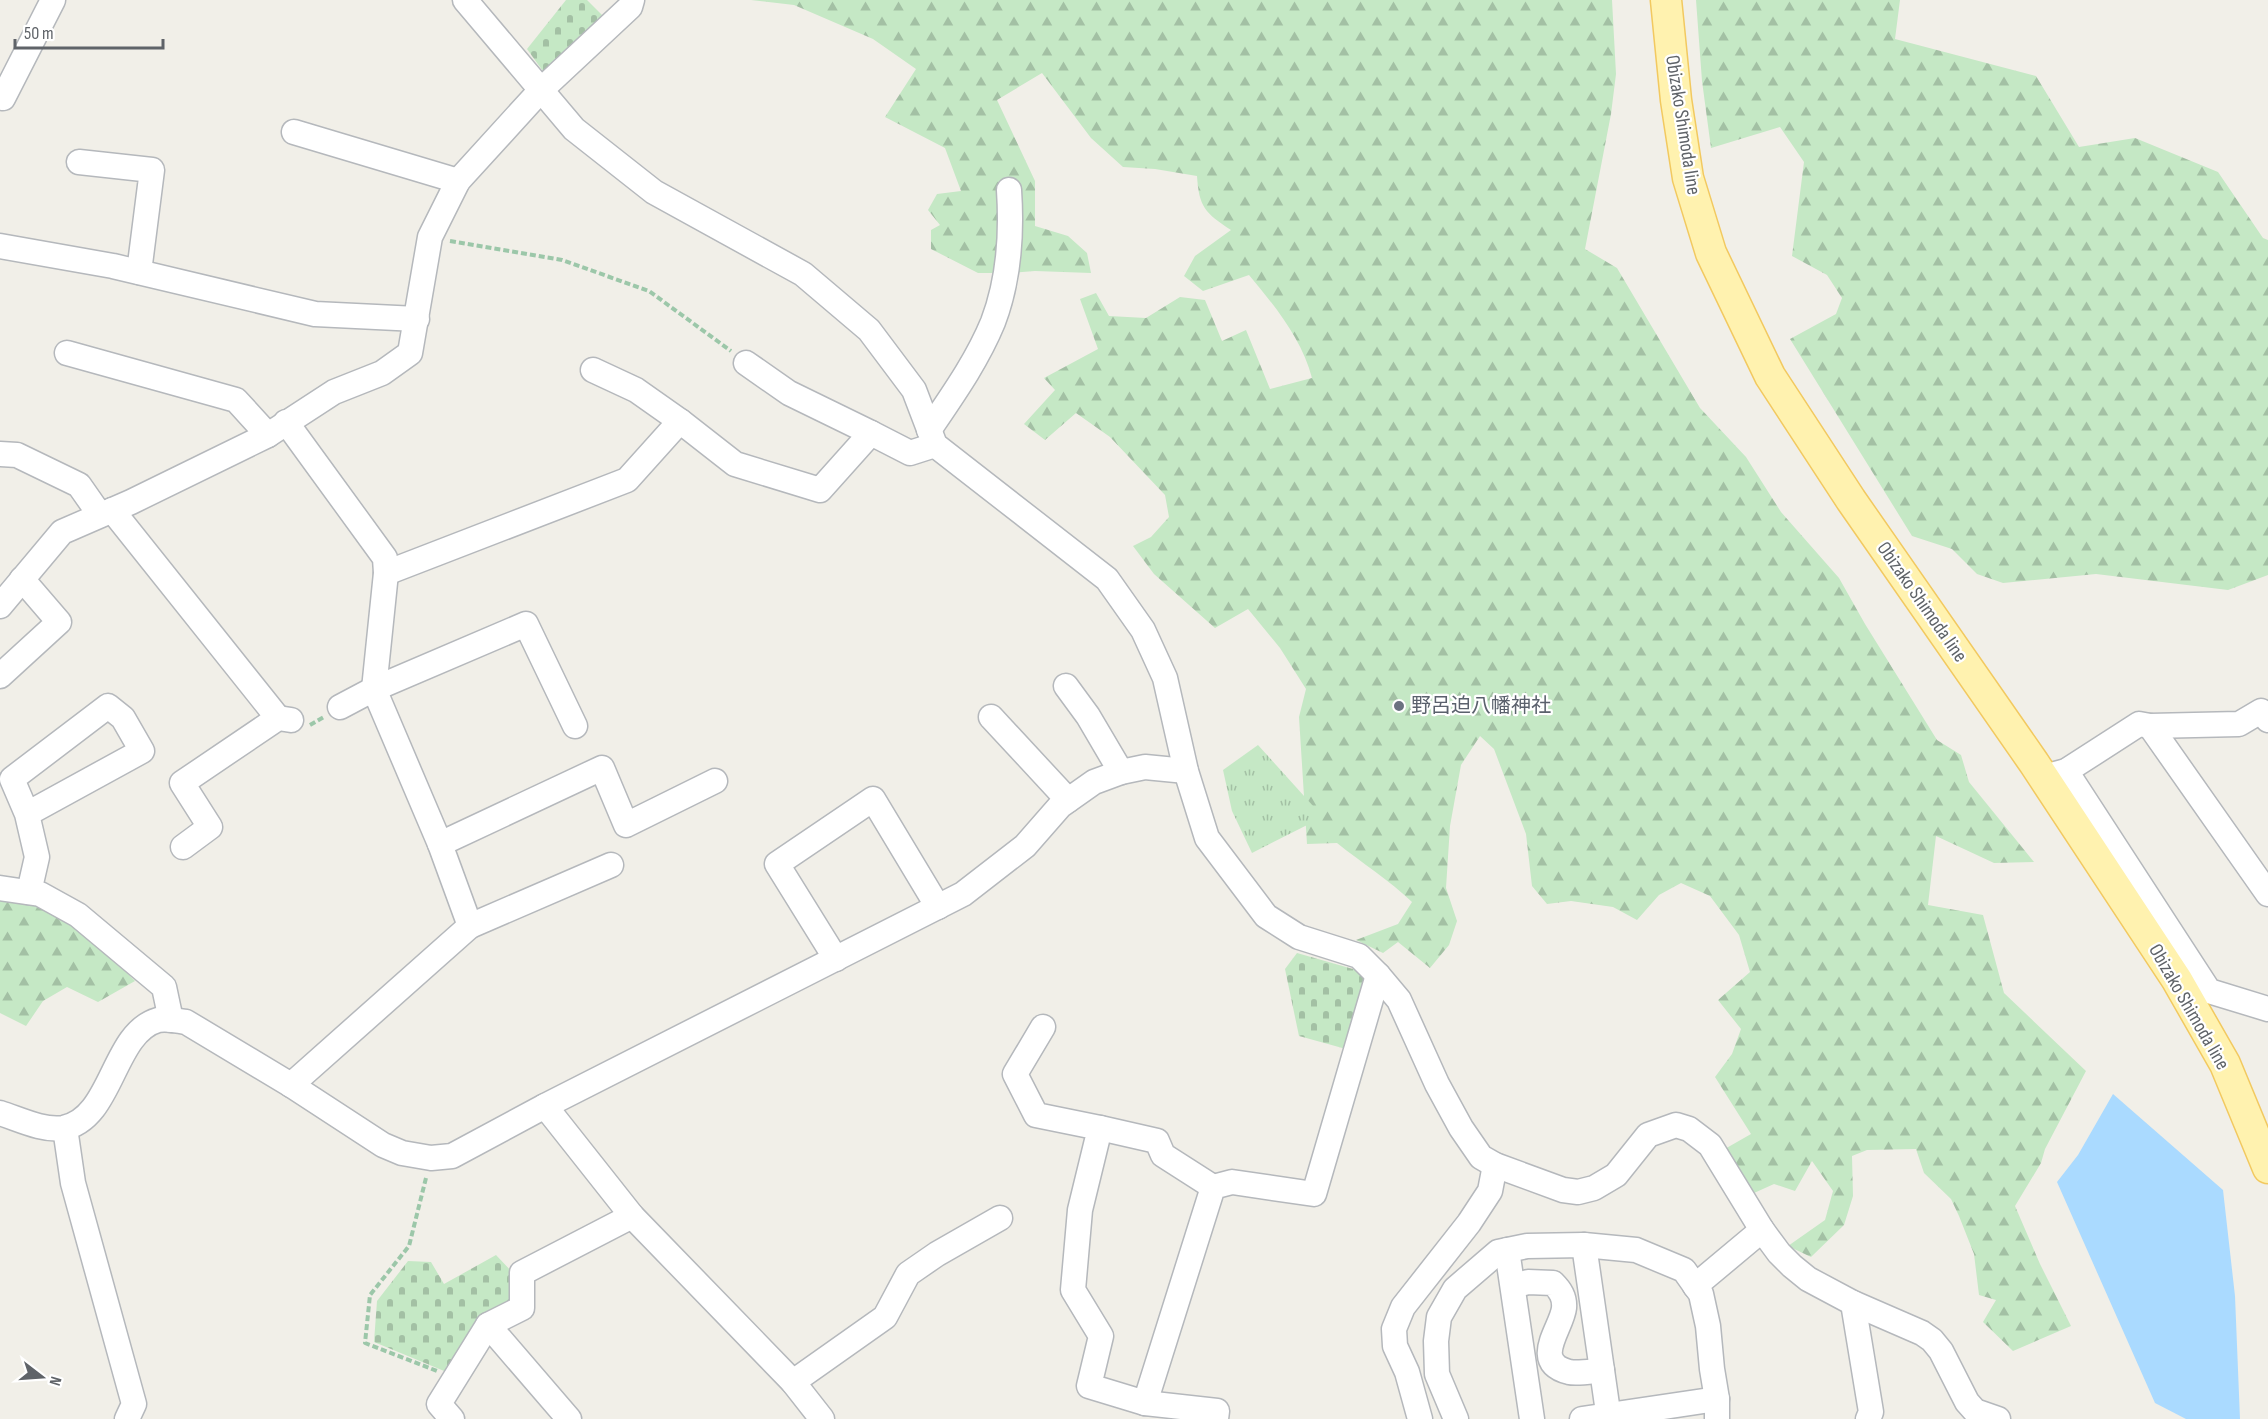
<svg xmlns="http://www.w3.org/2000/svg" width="2268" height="1419" font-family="'Sofia Sans Condensed','Noto Sans JP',sans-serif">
  <defs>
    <pattern id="forest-firs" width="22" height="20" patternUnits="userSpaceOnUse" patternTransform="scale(1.5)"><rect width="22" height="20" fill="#c5e8c5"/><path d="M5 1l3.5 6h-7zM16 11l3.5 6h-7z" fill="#a3c0a4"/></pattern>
    <pattern id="cemetery-stones" width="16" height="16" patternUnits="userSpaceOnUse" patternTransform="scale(1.5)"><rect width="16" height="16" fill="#c5e8c5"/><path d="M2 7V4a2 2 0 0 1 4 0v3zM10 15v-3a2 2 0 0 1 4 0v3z" fill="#a3c0a4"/></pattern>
    <pattern id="park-tufts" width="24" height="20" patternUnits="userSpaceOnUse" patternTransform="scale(1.5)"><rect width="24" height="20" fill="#c5e8c5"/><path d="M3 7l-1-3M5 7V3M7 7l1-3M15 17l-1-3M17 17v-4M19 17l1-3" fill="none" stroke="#a3c0a4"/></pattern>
  </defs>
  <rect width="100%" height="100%" fill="#f1efe8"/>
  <g fill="url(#forest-firs)">
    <path d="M751,0H1612L1616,74L1611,114L1585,249L1617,268L1700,408L1746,457L1781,512L1839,578L1865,624L1937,740L1961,755L1969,782L2034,862L1994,863L1936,836L1928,905L1983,915L2004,993L2086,1071L2045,1149L2041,1163L2015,1206L2040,1264L2071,1326L2013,1351L1983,1322L1996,1300L1979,1295L1974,1254L1959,1216L1951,1199L1924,1173L1916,1149L1867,1150L1852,1156L1853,1196L1844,1225L1811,1257L1788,1246L1825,1220L1833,1191L1812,1161L1795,1191L1774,1184L1754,1193L1723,1150L1751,1134L1715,1077L1732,1054L1741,1029L1718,1000L1750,972L1739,935L1710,896L1681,883L1659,895L1637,920L1613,907L1571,901L1547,904L1532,886L1526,834L1494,749L1480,736L1461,765L1450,826L1446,888L1457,921L1449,945L1430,968L1398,942L1383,953L1356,940L1398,924L1412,902C1389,880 1362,863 1337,843L1307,844L1299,717L1306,689L1280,648L1248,609L1215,628L1154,574L1133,546L1151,537L1169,517L1165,495L1110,437L1076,413L1045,440L1024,424L1055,390L1044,378L1098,349L1080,299L1096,293L1109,316L1146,318L1180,297L1205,300L1222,341L1246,330L1270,389L1312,378C1302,339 1274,305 1249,275L1203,291L1184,276L1195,256L1231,230C1205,213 1199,207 1197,176L1155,169L1123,167L1091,138L1042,73L997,100L1035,181V226L1068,236L1087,253L1091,273L1035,271L1010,273H978L931,249V230L940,225L928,210L937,194L961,191L945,148L885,117L916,69L873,39L794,5Z"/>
    <polygon points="1696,0 1900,0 1895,39 2036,76 2079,147 2135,138 2218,172 2263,238 2268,240 2268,575 2228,590 2096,574 2003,583 1977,574 1952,549 1912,536 1790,339 1836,314 1842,298 1827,275 1792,256 1804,162 1780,127 1711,148 1702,81"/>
    <polygon points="0,889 65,911 135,981 98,1002 67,987 43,1001 26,1026 0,1013"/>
  </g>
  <g fill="url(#cemetery-stones)">
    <polygon points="566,0 587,0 603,16 545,74 527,49"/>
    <polygon points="1297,953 1360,971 1366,979 1346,1049 1299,1036 1285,969"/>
    <polygon points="496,1255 513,1273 513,1303 449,1373 374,1342 377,1301 408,1261 431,1262 444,1284"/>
  </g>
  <polygon fill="url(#park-tufts)" points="1258,745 1323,817 1252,853 1232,811 1223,770"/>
  <polygon fill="#aadaff" points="2113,1094 2223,1190 2235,1296 2240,1419 2186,1419 2155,1403 2057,1182 2078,1155"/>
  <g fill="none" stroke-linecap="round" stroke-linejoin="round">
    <defs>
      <g id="minor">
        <polyline points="465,0 574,129 654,192 803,274 869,330 914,390 935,445 1107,579 1143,630 1165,678 1186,771 1207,838 1266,916 1299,937 1359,956 1378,975 1399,1000 1437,1084 1461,1128 1481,1157 1495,1165 1563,1190 1578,1192 1594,1188 1616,1175 1648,1135 1676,1125 1689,1129 1710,1145 1762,1230 1779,1253 1792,1266 1808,1279 1853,1303 1922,1333 1932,1340 1941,1351 1967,1402 1975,1411 1998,1419"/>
        <polyline points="3,98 53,0"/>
        <polyline points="294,132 458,181"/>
        <polyline points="79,162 152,170 139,272"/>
        <polyline points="0,246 113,266 315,314 417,319"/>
        <polyline points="67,353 236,400 268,435"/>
        <polyline points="746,363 789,393 871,433"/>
        <polyline points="593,370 636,390 680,421"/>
        <polyline points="286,422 385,558 386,573 374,689 440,844 470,926 291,1085"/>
        <path d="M929,430C952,396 977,361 993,322C1009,280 1012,234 1009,190"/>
        <polyline points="0,454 17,455 79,485 100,515"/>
        <polyline points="112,510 278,718"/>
        <polyline points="386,573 627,480 680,421 735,464 820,490 871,433 910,453 935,445"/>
        <polyline points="0,606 62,532 131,502 268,435 334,392 382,373 410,353 430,237 458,181 540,91 630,7 632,0"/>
        <polyline points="0,676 59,622 22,579"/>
        <polyline points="1066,686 1088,716 1121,772"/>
        <polyline points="340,707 374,689 526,624 575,726"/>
        <polyline points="991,717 1068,800"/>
        <polyline points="2150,726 2268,894"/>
        <polyline points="2066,771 2209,991 2268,1009"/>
        <polyline points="2051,775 2066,771 2139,724 2150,726 2239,724 2261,711 2268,720"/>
        <polyline points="27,814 142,751 123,718 108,706 12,779 27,814 37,857 29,892"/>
        <polyline points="440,844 602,768 626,825 715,781"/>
        <polyline points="183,847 210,827 182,783 278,718 291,720"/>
        <polyline points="0,888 40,894 78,915 164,987 171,1020"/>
        <polyline points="470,926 611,865"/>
        <polyline points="836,959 777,864 873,799 938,907"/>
        <polyline points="1043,1027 1015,1074 1036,1115 1100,1128 1080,1210 1073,1290 1101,1336 1089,1386 1145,1403 1213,1187 1232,1182 1314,1194 1378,975"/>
        <polyline points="545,1106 632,1216 793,1382 822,1419"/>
        <path d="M0,1113C19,1119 43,1131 63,1128C113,1119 112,1033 158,1020C167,1018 178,1021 186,1022L291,1085L383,1145L402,1153L431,1158L452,1156L545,1106L963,894L1025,846L1060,806L1094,782L1121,772L1145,767L1186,771"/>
        <polyline points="65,1128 73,1183 134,1404 127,1419"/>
        <polyline points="1100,1128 1157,1141 1163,1155 1213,1187"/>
        <polyline points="1584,1245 1609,1419"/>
        <polyline points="1507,1250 1532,1419"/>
        <path d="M1514,1286L1528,1282L1553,1283C1560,1290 1565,1297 1564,1308C1562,1328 1530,1362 1569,1372C1578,1374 1592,1371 1602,1370"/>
        <polyline points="1695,1286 1762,1230"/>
        <polyline points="1853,1303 1871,1412 1868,1419"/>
        <polyline points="488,1325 569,1419"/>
        <polyline points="793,1382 885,1317 908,1274 937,1254 1000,1218"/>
        <polyline points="1145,1403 1217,1411 1216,1419"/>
        <polyline points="452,1419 439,1404 488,1325 522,1308 522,1273 632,1216"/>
        <polyline points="1420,1419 1407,1372 1395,1346 1394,1329 1403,1307 1469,1223 1490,1191 1495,1165"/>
        <polyline points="1456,1419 1437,1374 1436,1341 1439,1317 1455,1289 1498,1252 1527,1246 1584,1245 1636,1250 1684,1270 1701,1294 1708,1326 1712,1369 1717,1399 1717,1419"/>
        <polyline points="1582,1419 1717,1399"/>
      </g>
      <polyline id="major" points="1666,0 1676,100 1688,178 1711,253 1770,376 1851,500 2034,763 2177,980 2225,1064 2268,1168"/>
    </defs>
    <use href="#minor" stroke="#b5b8bc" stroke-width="27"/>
    <use href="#major" stroke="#f2c960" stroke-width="33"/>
    <g stroke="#9cc7a9" stroke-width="4" stroke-dasharray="6 3" stroke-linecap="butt">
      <polyline points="450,241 562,260 649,291 731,351"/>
      <polyline points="310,725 324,717"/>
      <polyline points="426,1178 409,1246 370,1295 365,1343 437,1371"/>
    </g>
    <use href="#minor" stroke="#fff" stroke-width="24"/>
    <use href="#major" stroke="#fff2af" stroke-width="30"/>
  </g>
  <circle fill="#6b7280" stroke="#fff" stroke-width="2" cx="1399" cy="706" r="6"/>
  <g text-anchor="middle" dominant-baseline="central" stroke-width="4.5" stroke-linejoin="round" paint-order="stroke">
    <g font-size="20" fill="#5f6368" stroke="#fff">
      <text transform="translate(1683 125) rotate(81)">Obizako Shimoda line</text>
      <text transform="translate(1922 602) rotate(55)">Obizako Shimoda line</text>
      <text transform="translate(2189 1007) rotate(60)">Obizako Shimoda line</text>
    </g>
    <g font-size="20" fill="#5b616d" stroke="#fff" text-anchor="start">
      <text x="1411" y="706">野呂迫八幡神社</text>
    </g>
  </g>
  <g transform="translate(42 1377) rotate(107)" stroke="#ffffff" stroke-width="4.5" paint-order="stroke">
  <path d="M0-4.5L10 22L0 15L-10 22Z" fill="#5f6368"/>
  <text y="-9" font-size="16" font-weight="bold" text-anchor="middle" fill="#5f6368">N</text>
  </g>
  <path d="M15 39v9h148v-9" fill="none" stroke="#5f6368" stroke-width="3"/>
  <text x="24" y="39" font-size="18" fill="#5f6368" stroke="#ffffff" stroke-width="4.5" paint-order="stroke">50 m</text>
</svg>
